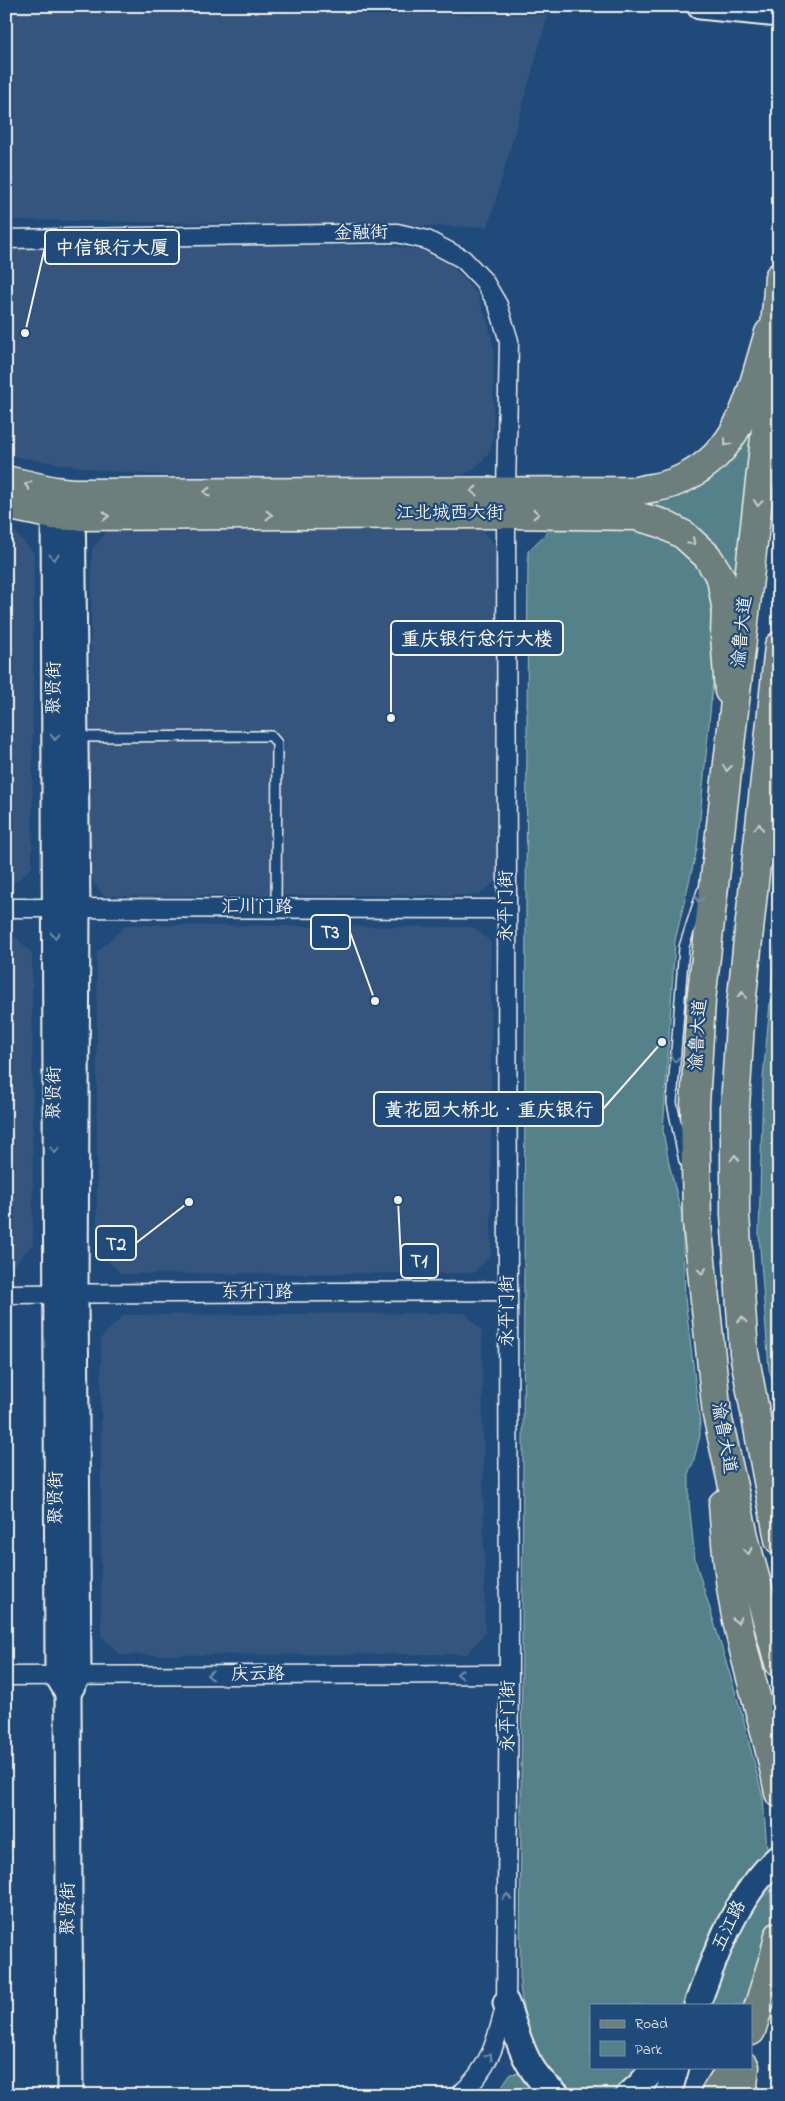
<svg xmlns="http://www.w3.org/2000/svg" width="785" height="2101" font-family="'Indie Flower','LXGW WenKai TC',sans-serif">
  <rect width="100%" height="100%" fill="#1f4a7a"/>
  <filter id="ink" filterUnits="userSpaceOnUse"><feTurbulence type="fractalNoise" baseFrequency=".02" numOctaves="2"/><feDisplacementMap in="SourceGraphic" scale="10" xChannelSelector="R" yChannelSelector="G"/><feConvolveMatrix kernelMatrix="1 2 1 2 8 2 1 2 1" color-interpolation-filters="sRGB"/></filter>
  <g filter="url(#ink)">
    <g fill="#35557f">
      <polygon points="6,10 548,15 488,227 6,220"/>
      <polygon points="6,242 386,245 424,251 446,260 463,278 478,296 489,326 494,349 493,442 487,456 474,469 463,475 450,476 197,478 99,470 6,455"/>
      <polygon points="477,525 498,548 497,880 479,895 104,896 88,876 92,549 109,529"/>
      <polygon points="6,527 10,527 34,553 32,867 7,889"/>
      <polygon points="126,925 473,927 491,942 491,1255 473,1273 121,1274 97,1249 97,952"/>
      <polygon points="6,932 10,932 32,953 33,1244 10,1269 6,1269"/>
      <polygon points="465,1313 482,1331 485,1633 467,1654 121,1655 101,1636 101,1338 124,1315"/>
    </g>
    <g fill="#55828a" stroke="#a4bab9">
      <polygon points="746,435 752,437 736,581 648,507 647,504"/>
      <path d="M555,525L638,529L667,538L705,571L714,599L716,651L697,849L675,941L663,1131L669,1164L682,1215L685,1298L700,1422V1436L693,1463L689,1471V1502L695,1560L742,1714L763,1798L770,1886L772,1922L746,2005H591V2067H643L611,2095C600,2095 586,2097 576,2094C534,2084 525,2022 520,1987L528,551Z"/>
      <polygon points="779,907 779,1394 769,1370 759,1234 763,1078"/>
      <polygon points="521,2073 545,2095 496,2095 510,2074"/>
    </g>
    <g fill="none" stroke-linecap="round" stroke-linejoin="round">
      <defs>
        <g id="lane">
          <polyline points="76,737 271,736 277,743 276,908"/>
          <polyline points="766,866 779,841"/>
          <polyline points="684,1161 672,1103 684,947 702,891"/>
        </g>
        <g id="street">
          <polyline points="6,239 397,233 427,240 463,259 484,281 498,305 509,341 506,491"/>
          <polyline points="6,908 507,909"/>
          <polyline points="6,1294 508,1291"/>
          <polyline points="6,1676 509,1674"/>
          <path d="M460,2095C490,2068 497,2040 506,2003L509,1674L506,514"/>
        </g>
        <g id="secondary">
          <polyline points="700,6 779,14"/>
          <polyline points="54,496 58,1676 68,1693 78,1675 75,1294 77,908 72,496"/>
          <polyline points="68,1693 70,2095"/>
          <path d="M506,2003C519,2039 524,2071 557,2095"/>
          <path d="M697,2005C716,1952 736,1896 779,1857"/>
          <polyline points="629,2095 641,2084 655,2067"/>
          <polyline points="668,2095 676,2067"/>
        </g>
        <g id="primary">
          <path d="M6,480L54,491L72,493L637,491C649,488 663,487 675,482C743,454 749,396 769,333"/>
          <polyline points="6,505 54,515 72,516 506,514 636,516 661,523 684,535 707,556 721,578 726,606 725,636 729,691"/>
        </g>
        <g id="highway">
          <polyline points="779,277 769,402 701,1001 695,1105 697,1222 717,1415 746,1545 779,1663"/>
          <polyline points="779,646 741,1006 735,1107 735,1214 744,1353 779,1540"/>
          <path d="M723,1504C726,1546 729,1588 739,1629C751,1684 769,1738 779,1793"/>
          <polyline points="751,2031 774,1957 779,1936"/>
          <polyline points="714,2095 732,2067"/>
          <polyline points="742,2095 745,2067"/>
        </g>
      </defs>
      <use href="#lane" stroke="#f4f1e8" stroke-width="12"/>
      <use href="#street" stroke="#f4f1e8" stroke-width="21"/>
      <use href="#secondary" stroke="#f4f1e8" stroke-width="29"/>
      <use href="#primary" stroke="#f4f1e8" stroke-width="31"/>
      <use href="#highway" stroke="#f4f1e8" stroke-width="31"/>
      <use href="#lane" stroke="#1f4a7a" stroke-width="9"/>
      <use href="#street" stroke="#1f4a7a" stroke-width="18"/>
      <use href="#secondary" stroke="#1f4a7a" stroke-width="25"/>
      <use href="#primary" stroke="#6c7f7c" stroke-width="28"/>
      <use href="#highway" stroke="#6c7f7c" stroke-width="28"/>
    </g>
    <defs><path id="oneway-chevron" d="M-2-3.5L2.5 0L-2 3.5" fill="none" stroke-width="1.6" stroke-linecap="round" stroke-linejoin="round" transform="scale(1.25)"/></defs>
    <g stroke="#cbcfc8">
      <use href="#oneway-chevron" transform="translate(727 443) rotate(127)"/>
      <use href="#oneway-chevron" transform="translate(28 485) rotate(-167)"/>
      <use href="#oneway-chevron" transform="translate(474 491) rotate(180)"/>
      <use href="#oneway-chevron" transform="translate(207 492) rotate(180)"/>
      <use href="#oneway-chevron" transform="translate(758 503) rotate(96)"/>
      <use href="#oneway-chevron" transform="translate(536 514) rotate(1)"/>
      <use href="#oneway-chevron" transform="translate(269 515)"/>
      <use href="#oneway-chevron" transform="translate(106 516)"/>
      <use href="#oneway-chevron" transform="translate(692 542) rotate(42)"/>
      <use href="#oneway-chevron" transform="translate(727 768) rotate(97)"/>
      <use href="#oneway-chevron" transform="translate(759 827) rotate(-84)"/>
      <use href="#oneway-chevron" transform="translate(742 995) rotate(-84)"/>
      <use href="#oneway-chevron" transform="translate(735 1158) rotate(-90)"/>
      <use href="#oneway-chevron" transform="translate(702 1271) rotate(84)"/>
      <use href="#oneway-chevron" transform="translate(742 1320) rotate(-94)"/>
      <use href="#oneway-chevron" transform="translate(748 1551) rotate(76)"/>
      <use href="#oneway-chevron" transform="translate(737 1620) rotate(79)"/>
    </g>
    <g stroke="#748da6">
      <use href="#oneway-chevron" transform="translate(54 557) rotate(90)"/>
      <use href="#oneway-chevron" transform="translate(55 737) rotate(90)"/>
      <use href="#oneway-chevron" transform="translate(699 899) rotate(108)"/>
      <use href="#oneway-chevron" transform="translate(55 935) rotate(90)"/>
      <use href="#oneway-chevron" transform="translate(675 1059) rotate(94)"/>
      <use href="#oneway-chevron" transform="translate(55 1150) rotate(90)"/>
      <use href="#oneway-chevron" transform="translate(460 1674) rotate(180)"/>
      <use href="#oneway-chevron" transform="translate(210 1675) rotate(180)"/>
      <use href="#oneway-chevron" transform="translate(507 1897) rotate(-90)"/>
      <use href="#oneway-chevron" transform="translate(489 2056) rotate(-59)"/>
    </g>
  </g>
  <g text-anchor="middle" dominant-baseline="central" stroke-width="4.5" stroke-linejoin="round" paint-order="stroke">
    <g font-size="18" fill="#f4f1e8" stroke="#1f4a7a">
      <text transform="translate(361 234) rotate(-1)">金融街</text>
      <text x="450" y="514">江北城西大街</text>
      <text transform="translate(743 632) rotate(-84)">渝鲁大道</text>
      <text transform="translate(55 688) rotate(-90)">聚贤街</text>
      <text transform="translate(507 906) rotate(-90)">永平门街</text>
      <text x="257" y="908">汇川门路</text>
      <text transform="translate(699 1035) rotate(-86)">渝鲁大道</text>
      <text transform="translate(55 1093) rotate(-90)">聚贤街</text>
      <text x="257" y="1293">东升门路</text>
      <text transform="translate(508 1311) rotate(-90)">永平门街</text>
      <text transform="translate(723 1438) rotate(80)">渝鲁大道</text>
      <text transform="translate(57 1498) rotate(-90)">聚贤街</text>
      <text x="258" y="1675">庆云路</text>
      <text transform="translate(509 1716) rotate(-90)">永平门街</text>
      <text transform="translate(69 1909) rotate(-90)">聚贤街</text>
      <text transform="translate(730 1926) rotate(-64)">五江路</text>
    </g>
  </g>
  <path fill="none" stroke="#f4f1e8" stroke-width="2" d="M25 333L45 247M391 718L391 638M375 1001L350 932M662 1042L603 1109M189 1202L136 1243M398 1200L401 1261"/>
  <g fill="#f4f1e8" stroke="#1f4a7a" stroke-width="2">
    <circle cx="25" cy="333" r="5"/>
    <circle cx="391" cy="718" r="5"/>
    <circle cx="375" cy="1001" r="5"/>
    <circle cx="662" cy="1042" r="5"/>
    <circle cx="189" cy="1202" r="5"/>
    <circle cx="398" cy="1200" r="5"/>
  </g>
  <g fill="#1f4a7a" stroke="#f4f1e8" stroke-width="2">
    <rect x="45" y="230" width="134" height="34" rx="5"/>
    <rect x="391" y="621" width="172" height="34" rx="5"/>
    <rect x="311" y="915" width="39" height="34" rx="5"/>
    <rect x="374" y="1092" width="229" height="34" rx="5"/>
    <rect x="96" y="1226" width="40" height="34" rx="5"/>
    <rect x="401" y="1244" width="37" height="34" rx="5"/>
  </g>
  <g font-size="19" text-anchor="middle" font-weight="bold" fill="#f4f1e8">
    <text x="112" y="254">中信银行大厦</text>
    <text x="477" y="645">重庆银行总行大楼</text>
    <text x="330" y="938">T3</text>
    <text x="489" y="1116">黄花园大桥北‧重庆银行</text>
    <text x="116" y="1250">T2</text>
    <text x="419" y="1267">T1</text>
  </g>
  <rect width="785" height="2101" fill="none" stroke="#1f4a7a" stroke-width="25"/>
  <rect x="12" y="12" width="760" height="2076" fill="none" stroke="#f4f1e8" stroke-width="2" filter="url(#ink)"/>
  <rect x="590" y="2004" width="162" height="65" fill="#1f4a7a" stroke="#748da6"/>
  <rect x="600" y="2020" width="25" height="8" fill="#6c7f7c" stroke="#748da6"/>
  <text x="635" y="2028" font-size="15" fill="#f4f1e8">Road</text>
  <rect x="600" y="2041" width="25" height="15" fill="#55828a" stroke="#748da6"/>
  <text x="635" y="2054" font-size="15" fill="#f4f1e8">Park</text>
</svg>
